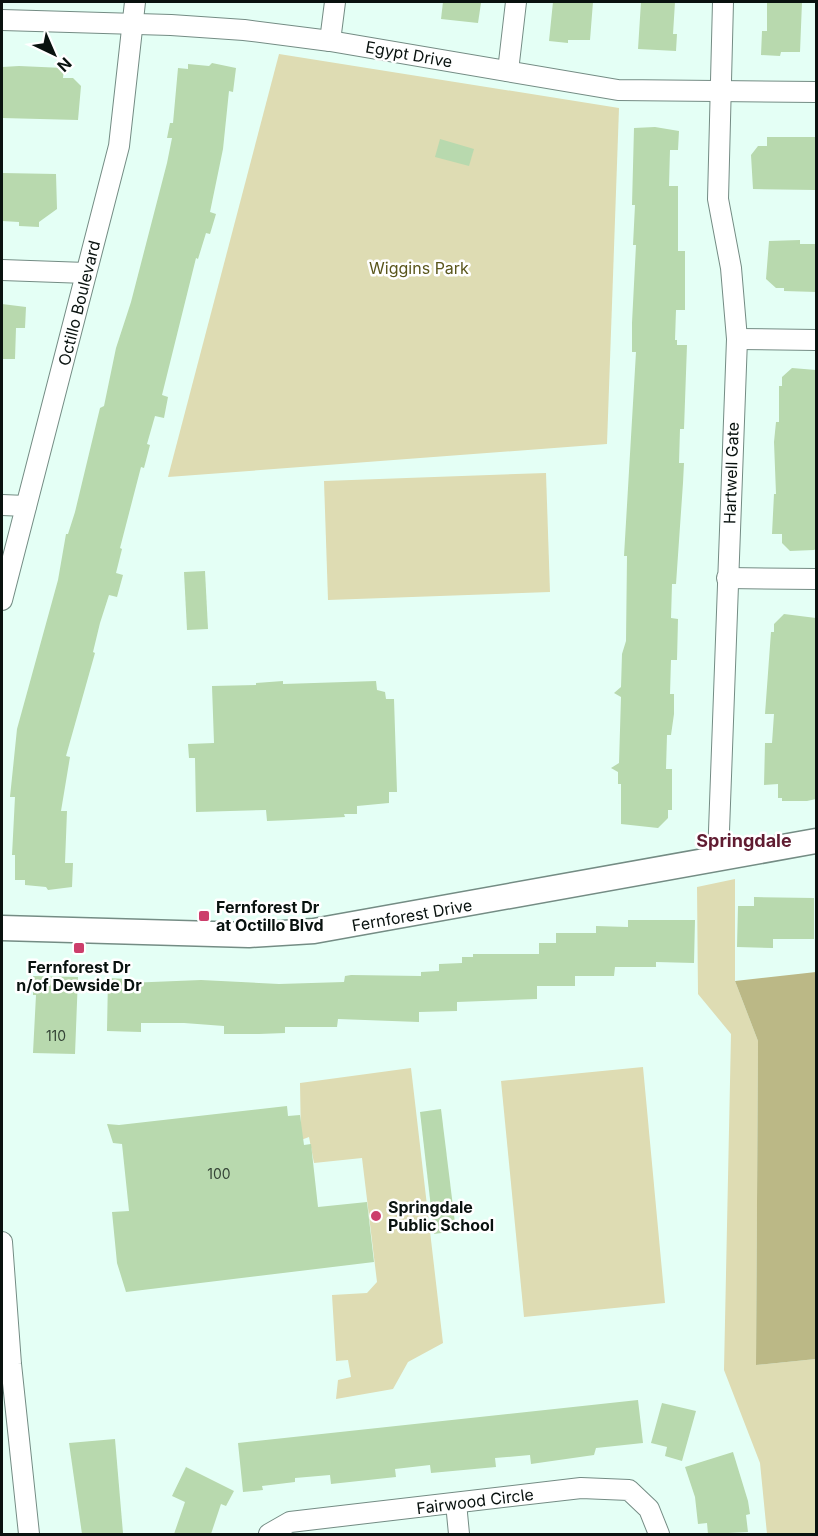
<svg xmlns="http://www.w3.org/2000/svg" width="818" height="1536" font-family="Inter,sans-serif">
  <rect width="100%" height="100%" fill="#e4fff5"/>
  <g fill="#dedcb3">
    <polygon points="279,54 619,108 607,444 168,477"/>
    <polygon points="546,473 550,592 328,600 324,481"/>
    <polygon points="735,879 735,981 758,1041 756,1365 816,1359 816,1534 767,1534 760,1463 724,1370 731,1034 698,994 697,887"/>
    <polygon points="643,1067 665,1303 524,1317 501,1081"/>
    <polygon points="411,1068 443,1343 408,1362 393,1389 336,1399 338,1380 351,1377 348,1360 336,1361 332,1295 367,1293 377,1282 362,1158 314,1163 309,1137 301,1140 300,1083"/>
  </g>
  <polygon fill="#bbb886" points="816,972 816,1359 756,1365 758,1041 735,981"/>
  <g fill="#b8d9ae">
    <polygon points="443,2 481,3 478,23 441,19"/>
    <polygon points="553,2 593,2 590,40 568,40 568,43 549,41"/>
    <polygon points="641,2 675,2 673,34 677,34 676,51 638,49"/>
    <polygon points="767,2 802,2 800,52 781,52 780,56 761,55 762,31 767,31"/>
    <polygon points="212,63 236,68 233,92 229,91 223,149 210,212 216,214 210,234 206,233 198,259 196,258 162,395 168,397 164,418 155,416 147,444 150,445 144,468 141,467 120,548 122,549 116,573 123,575 117,597 109,595 100,623 93,652 95,653 66,756 70,757 61,811 67,811 65,863 73,863 72,887 48,890 46,887 25,885 25,880 15,880 15,855 12,855 15,797 10,797 17,729 58,580 66,534 68,534 75,512 100,408 104,406 116,348 131,302 167,163 172,138 167,138 170,123 173,123 178,68 188,69 188,64 209,66"/>
    <polygon points="19,66 64,68 63,78 73,78 81,86 78,120 2,118 2,67"/>
    <polygon points="655,127 679,131 678,150 670,150 669,186 678,186 678,251 685,251 685,310 676,310 675,340 677,340 677,345 687,345 684,429 680,429 679,463 684,463 683,483 676,584 672,584 671,618 678,619 677,660 671,660 670,694 674,694 674,714 671,735 667,735 666,769 672,769 672,810 668,810 668,818 658,828 621,824 621,784 618,784 618,772 611,768 619,763 621,697 614,693 621,687 622,654 626,641 627,556 624,556 636,352 632,352 632,323 636,245 633,245 635,205 632,205 634,128"/>
    <polygon points="767,137 816,137 816,190 753,189 751,155 758,146 767,146"/>
    <polygon points="440,139 474,149 469,166 435,157"/>
    <polygon points="2,173 56,174 57,209 39,222 39,227 19,226 19,222 2,221"/>
    <polygon points="800,240 800,244 816,244 816,292 784,291 784,288 776,288 766,279 769,241"/>
    <polygon points="2,304 26,307 25,328 16,328 15,359 2,359"/>
    <polygon points="792,368 816,370 816,549 814,550 790,551 782,543 782,534 772,534 774,494 776,494 774,442 776,422 779,422 779,386 782,386 782,377"/>
    <polygon points="205,571 208,629 187,630 184,572"/>
    <polygon points="784,614 816,618 816,799 807,801 782,801 782,798 778,798 778,784 764,785 765,743 772,743 774,714 765,714 771,632 774,632 774,624"/>
    <polygon points="283,681 283,684 376,681 377,690 385,692 386,699 394,699 397,792 389,792 389,803 357,806 357,814 344,814 345,817 292,820 267,821 266,810 196,812 195,758 189,758 188,744 214,743 212,686 256,685 256,683"/>
    <polygon points="754,897 814,898 814,939 773,939 773,948 737,947 738,906 754,906"/>
    <polygon points="628,920 695,920 694,963 656,962 656,967 615,967 614,976 575,976 575,986 537,986 537,999 457,1002 457,1011 419,1012 419,1022 338,1019 337,1027 285,1027 285,1033 259,1034 224,1034 224,1026 184,1023 141,1023 141,1032 107,1031 108,978 127,979 127,983 201,980 279,984 344,982 345,976 351,975 421,976 421,972 439,971 439,964 462,963 462,957 473,957 473,954 539,954 539,943 556,943 556,933 596,933 596,926 628,927"/>
    <polygon points="33,976 78,977 75,1054 33,1053 36,995 33,995"/>
    <polygon points="287,1106 288,1116 300,1115 304,1145 311,1144 318,1207 367,1202 374,1262 126,1292 117,1263 112,1212 129,1211 122,1144 113,1143 107,1124 119,1125"/>
    <polygon points="441,1109 456,1231 434,1234 420,1112"/>
    <polygon points="638,1400 643,1443 596,1448 594,1455 531,1464 530,1455 495,1458 496,1467 431,1473 430,1465 395,1469 396,1477 331,1484 330,1475 295,1478 295,1482 262,1486 263,1490 243,1492 238,1443"/>
    <polygon points="662,1403 696,1411 682,1461 665,1456 667,1447 651,1443"/>
    <polygon points="115,1439 123,1533 82,1534 69,1443"/>
    <polygon points="733,1452 748,1501 750,1514 746,1515 748,1532 708,1534 707,1523 698,1524 695,1497 685,1467"/>
    <polygon points="186,1467 234,1491 226,1506 221,1504 211,1534 174,1534 185,1502 172,1496"/>
  </g>
  <g fill="none" stroke-linecap="round" stroke-linejoin="round">
    <defs>
      <g id="minor">
        <polyline points="2,20 171,25 244,30 330,41 618,90 816,92"/>
        <polyline points="330,41 335,2"/>
        <polyline points="508,71 516,2"/>
        <polyline points="2,270 86,273"/>
        <polyline points="737,339 816,340"/>
        <polyline points="2,505 26,506"/>
        <polyline points="727,578 816,579"/>
        <polyline points="2,600 119,146 135,2"/>
        <polyline points="718,858 737,339 731,268 718,199 723,2"/>
        <polyline points="2,1242 11,1364 29,1534"/>
        <polyline points="456,1503 459,1534"/>
        <polyline points="269,1534 290,1522 581,1488 629,1490 649,1509 659,1534"/>
      </g>
      <polyline id="tertiary" points="2,928 249,935 314,931 816,841"/>
    </defs>
    <use href="#minor" stroke="#748c84" stroke-width="22"/>
    <use href="#tertiary" stroke="#748c84" stroke-width="27"/>
    <use href="#minor" stroke="#fff" stroke-width="20"/>
    <use href="#tertiary" stroke="#fff" stroke-width="24"/>
  </g>
  <g fill="#cc3e6b" stroke="#fff" stroke-width="2">
    <rect x="198" y="910" width="12" height="12" rx="3"/>
    <rect x="73" y="942" width="12" height="12" rx="3"/>
    <circle cx="376" cy="1216" r="6"/>
  </g>
  <g text-anchor="middle" dominant-baseline="central" stroke-width="5" stroke-linejoin="round" paint-order="stroke">
    <g font-size="14" fill="#354437">
      <text x="56" y="1035">110</text>
      <text x="219" y="1173">100</text>
    </g>
    <g font-size="16" fill="#09120f" stroke="#fff">
      <text transform="translate(409 54) rotate(10)">Egypt Drive</text>
      <text transform="translate(79 303) rotate(-76)">Octillo Boulevard</text>
      <text transform="translate(731 473) rotate(-88)">Hartwell Gate</text>
      <text transform="translate(412 915) rotate(-10)">Fernforest Drive</text>
      <text transform="translate(475 1501) rotate(-7)">Fairwood Circle</text>
    </g>
    <g font-size="16" fill="#5a561c" stroke="#fff">
      <text x="419" y="268">Wiggins Park</text>
    </g>
    <g font-size="16" font-weight="bold" fill="#09120f" stroke="#fff" text-anchor="start">
      <text x="216" y="907">Fernforest Dr<tspan x="216" dy="18">at Octillo Blvd</tspan></text>
      <text x="79" y="967" text-anchor="middle">Fernforest Dr<tspan x="79" dy="18">n/of Dewside Dr</tspan></text>
      <text x="388" y="1207">Springdale<tspan x="388" dy="18">Public School</tspan></text>
    </g>
    <g font-size="18" font-weight="bold" fill="#601c31" stroke="#fff">
      <text x="744" y="840">Springdale</text>
    </g>
  </g>
  <rect width="818" height="1536" fill="none" stroke="#09120f" stroke-width="6"/>
  <g transform="translate(54 54) rotate(136)" stroke="#ffffff" stroke-width="4.5" paint-order="stroke">
  <path d="M0-4.5L10 22L0 15L-10 22Z" fill="#09120f"/>
  <text y="-9" font-size="16" font-weight="bold" text-anchor="middle" fill="#09120f">N</text>
  </g>
</svg>
